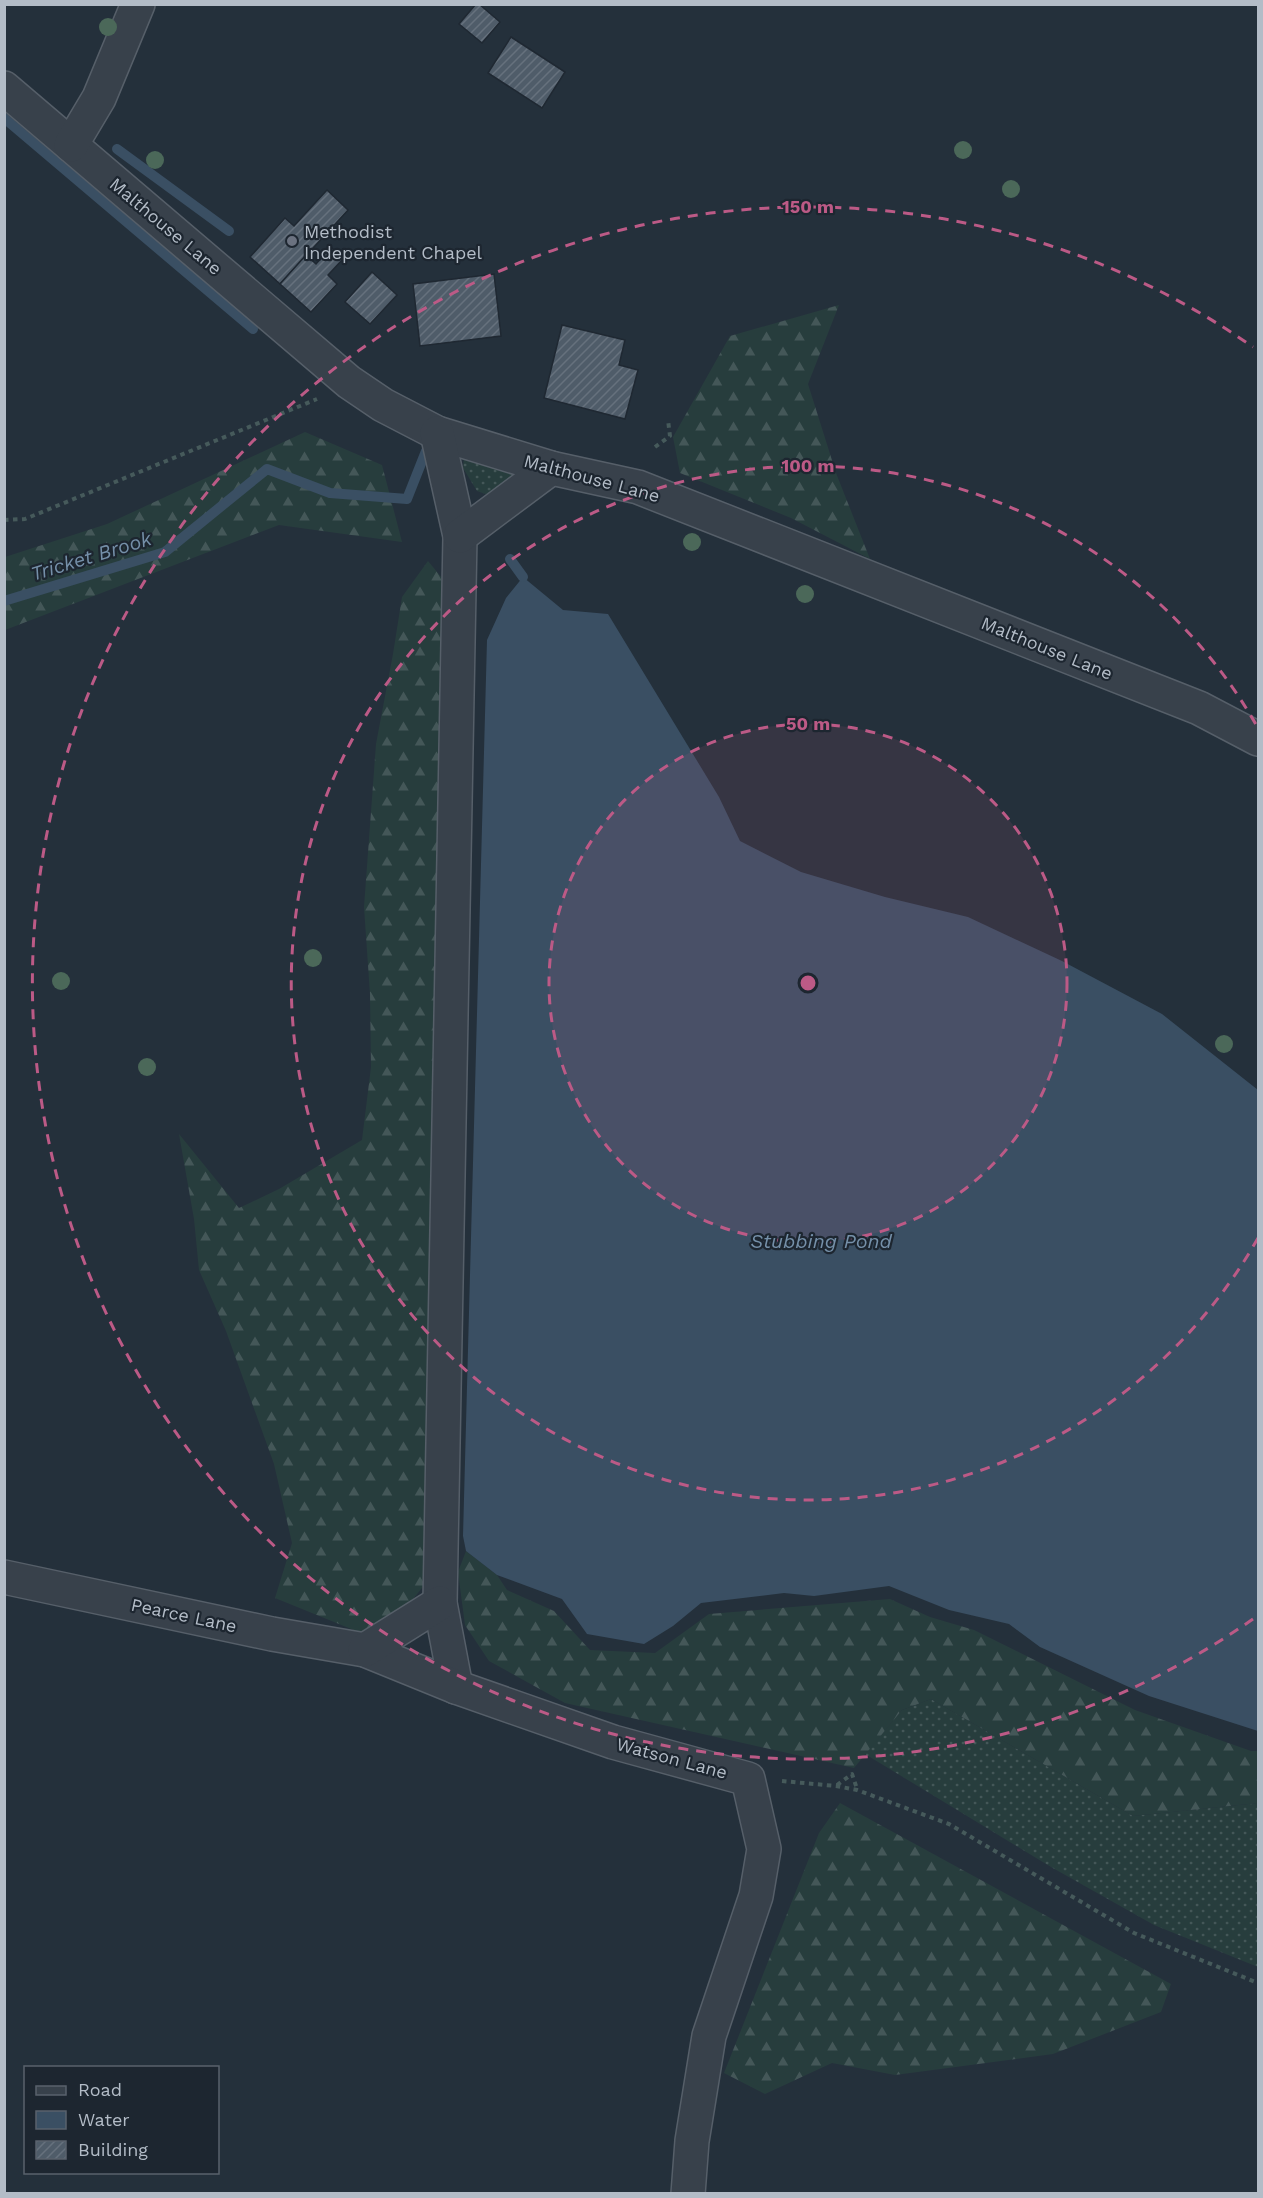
<svg xmlns="http://www.w3.org/2000/svg" width="1263" height="2198" font-family="'Work Sans',sans-serif">
  <defs>
    <pattern id="grass-dots" width="8" height="8" patternUnits="userSpaceOnUse" patternTransform="scale(1.5)"><rect width="8" height="8" fill="#273d3d"/><path d="M2 2h.1M6 6h.1" fill="none" stroke="#445758" stroke-width="1.8" stroke-linecap="round"/></pattern>
    <pattern id="forest-firs" width="22" height="20" patternUnits="userSpaceOnUse" patternTransform="scale(1.5)"><rect width="22" height="20" fill="#273d3d"/><path d="M5 1l3.5 6h-7zM16 11l3.5 6h-7z" fill="#445758"/></pattern>
    <pattern id="building-hatch" width="6" height="6" patternUnits="userSpaceOnUse" patternTransform="scale(1.5)"><rect width="6" height="6" fill="#4f5c69"/><path d="M-1 1l2-2M0 6l6-6M5 7l2-2" fill="none" stroke="#66717d"/></pattern>
  </defs>
  <rect width="100%" height="100%" fill="#24303b"/>
  <g fill="url(#grass-dots)">
    <polygon points="464,456 512,470 516,477 488,495 477,491 463,468"/>
    <polygon points="931,1699 1133,1816 1258,1803 1258,1967 1154,1925 1051,1867 865,1754 902,1710"/>
  </g>
  <g fill="url(#forest-firs)">
    <polygon points="839,305 808,384 836,473 870,559 791,518 680,473 673,437 730,336"/>
    <polygon points="305,432 382,465 402,542 279,525 5,630 5,557 107,524"/>
    <polygon points="428,561 447,584 426,1583 404,1610 366,1635 275,1598 292,1543 274,1464 226,1331 199,1270 194,1219 179,1134 239,1208 279,1189 362,1140 371,1067 370,994 364,907 376,744 393,654 402,597"/>
    <polygon points="466,1551 497,1575 507,1590 554,1611 590,1650 655,1653 709,1614 890,1599 930,1617 974,1630 1135,1710 1251,1751 1258,1751 1258,1803 1133,1816 931,1699 902,1710 854,1768 565,1703 489,1661 465,1625 458,1572"/>
    <polygon points="840,1803 1171,1984 1161,2012 1053,2054 895,2075 832,2063 765,2094 724,2073 819,1833"/>
  </g>
  <polygon fill="#3a4f63" points="523,577 563,610 608,614 719,797 740,841 801,872 885,897 968,917 1062,961 1162,1014 1258,1090 1258,1731 1149,1696 1040,1647 1009,1624 949,1610 889,1586 814,1596 784,1593 701,1603 673,1626 644,1644 587,1634 562,1599 497,1575 466,1551 463,1536 487,640 506,598"/>
  <g fill="none" stroke-linecap="round" stroke-linejoin="round">
    <g stroke="#3a4f63" stroke-width="10">
      <polyline points="4,118 253,329"/>
      <polyline points="117,149 229,231"/>
      <polyline points="510,559 523,577"/>
      <polyline points="4,601 165,552 267,469 330,493 407,499 426,451"/>
    </g>
  </g>
  <g fill="url(#building-hatch)" stroke="#1f2832" stroke-width="1.5">
    <polygon points="476,4 479,4 500,22 482,43 459,24"/>
    <polygon points="511,37 565,72 542,108 488,73"/>
    <polygon points="327,190 348,210 280,284 250,257 285,218 294,226"/>
    <polygon points="331,247 343,259 328,275 337,284 311,312 280,284 306,255 316,264"/>
    <polygon points="372,272 397,295 370,324 345,302"/>
    <polygon points="494,274 501,336 420,346 413,284"/>
    <polygon points="562,325 625,340 619,365 638,370 625,419 544,398"/>
  </g>
  <g fill="none" stroke-linecap="round" stroke-linejoin="round">
    <defs>
      <g id="minor">
        <polyline points="4,88 349,382 383,405 437,433 551,468 638,487 1199,708 1258,739"/>
        <polyline points="71,145 99,98 138,4"/>
        <polyline points="437,433 460,536 440,1603 456,1687"/>
        <polyline points="460,536 551,468"/>
        <polyline points="4,1577 272,1634 365,1650 456,1687 613,1742 748,1779 764,1849 756,1896 709,2036 692,2141 688,2194"/>
        <polyline points="365,1650 440,1603"/>
      </g>
    </defs>
    <use href="#minor" stroke="#565f69" stroke-width="36"/>
    <g stroke="#465a5b" stroke-width="4" stroke-dasharray="4.5 4.5" stroke-linecap="butt">
      <polyline points="655,447 670,436 668,420"/>
      <polyline points="4,520 25,519 317,399"/>
      <polyline points="782,1781 836,1786 857,1790 949,1824 1134,1933 1258,1983"/>
      <polyline points="837,1785 852,1774 857,1789"/>
    </g>
    <use href="#minor" stroke="#38414b" stroke-width="33"/>
  </g>
  <g fill="#4b6859">
    <circle cx="108" cy="27" r="9"/>
    <circle cx="963" cy="150" r="9"/>
    <circle cx="155" cy="160" r="9"/>
    <circle cx="1011" cy="189" r="9"/>
    <circle cx="692" cy="542" r="9"/>
    <circle cx="805" cy="594" r="9"/>
    <circle cx="313" cy="958" r="9"/>
    <circle cx="61" cy="981" r="9"/>
    <circle cx="1224" cy="1044" r="9"/>
    <circle cx="147" cy="1067" r="9"/>
  </g>
  <circle cx="808" cy="983" r="259" fill="#bc5a86" fill-opacity=".12"/>
  <g fill="none" stroke="#bc5a86" stroke-width="3" stroke-dasharray="10 8">
    <circle cx="808" cy="983" r="259"/>
    <path d="M1258 1238A517 517 0 1 1 1258 728"/>
    <path d="M1253 1619A776 776 0 1 1 1253 347"/>
  </g>
  <circle fill="#6b7280" stroke="#1d2630" stroke-width="2" cx="292" cy="241" r="6"/>
  <g text-anchor="middle" dominant-baseline="central" stroke-width="4.5" stroke-linejoin="round" paint-order="stroke">
    <g font-size="18" fill="#b3bcc7" stroke="#1d2630">
      <text transform="translate(166 226) rotate(40)">Malthouse Lane</text>
      <text transform="translate(592 478) rotate(15)">Malthouse Lane</text>
      <text transform="translate(1047 648) rotate(22)">Malthouse Lane</text>
      <text transform="translate(184 1615) rotate(12)">Pearce Lane</text>
      <text transform="translate(672 1758) rotate(15)">Watson Lane</text>
    </g>
    <g font-size="18" fill="#b3bcc7" stroke="#1d2630" text-anchor="start">
      <text x="304" y="231">Methodist<tspan x="304" dy="21">Independent Chapel</tspan></text>
    </g>
    <g font-size="20" font-style="italic" fill="#7590a9" stroke="#1d2630">
      <text transform="translate(91 556) rotate(-17)">Tricket Brook</text>
      <text x="821" y="1241">Stubbing Pond</text>
    </g>
  </g>
  <circle cx="808" cy="983" r="9" fill="#bc5a86" stroke="#1d2630" stroke-width="3"/>
  <g font-size="18" text-anchor="middle" font-weight="bold" fill="#bc5a86" stroke="#1d2630" stroke-width="4.5" stroke-linejoin="round" paint-order="stroke">
    <text x="808" y="213">150 m</text>
    <text x="808" y="472">100 m</text>
    <text x="808" y="730">50 m</text>
  </g>
  <rect width="1263" height="2198" fill="none" stroke="#b3bcc7" stroke-width="12"/>
  <rect x="24" y="2066" width="195" height="108" fill="#1d2630" stroke="#59626c" stroke-width="1.5"/>
  <rect x="36" y="2086" width="30" height="9" fill="#38414b" stroke="#59626c" stroke-width="1.5"/>
  <text x="78" y="2096" font-size="18" fill="#b3bcc7">Road</text>
  <rect x="36" y="2111" width="30" height="18" fill="#3a4f63" stroke="#59626c" stroke-width="1.5"/>
  <text x="78" y="2126" font-size="18" fill="#b3bcc7">Water</text>
  <rect x="36" y="2141" width="30" height="18" fill="url(#building-hatch)" stroke="#59626c" stroke-width="1.5"/>
  <text x="78" y="2156" font-size="18" fill="#b3bcc7">Building</text>
</svg>
